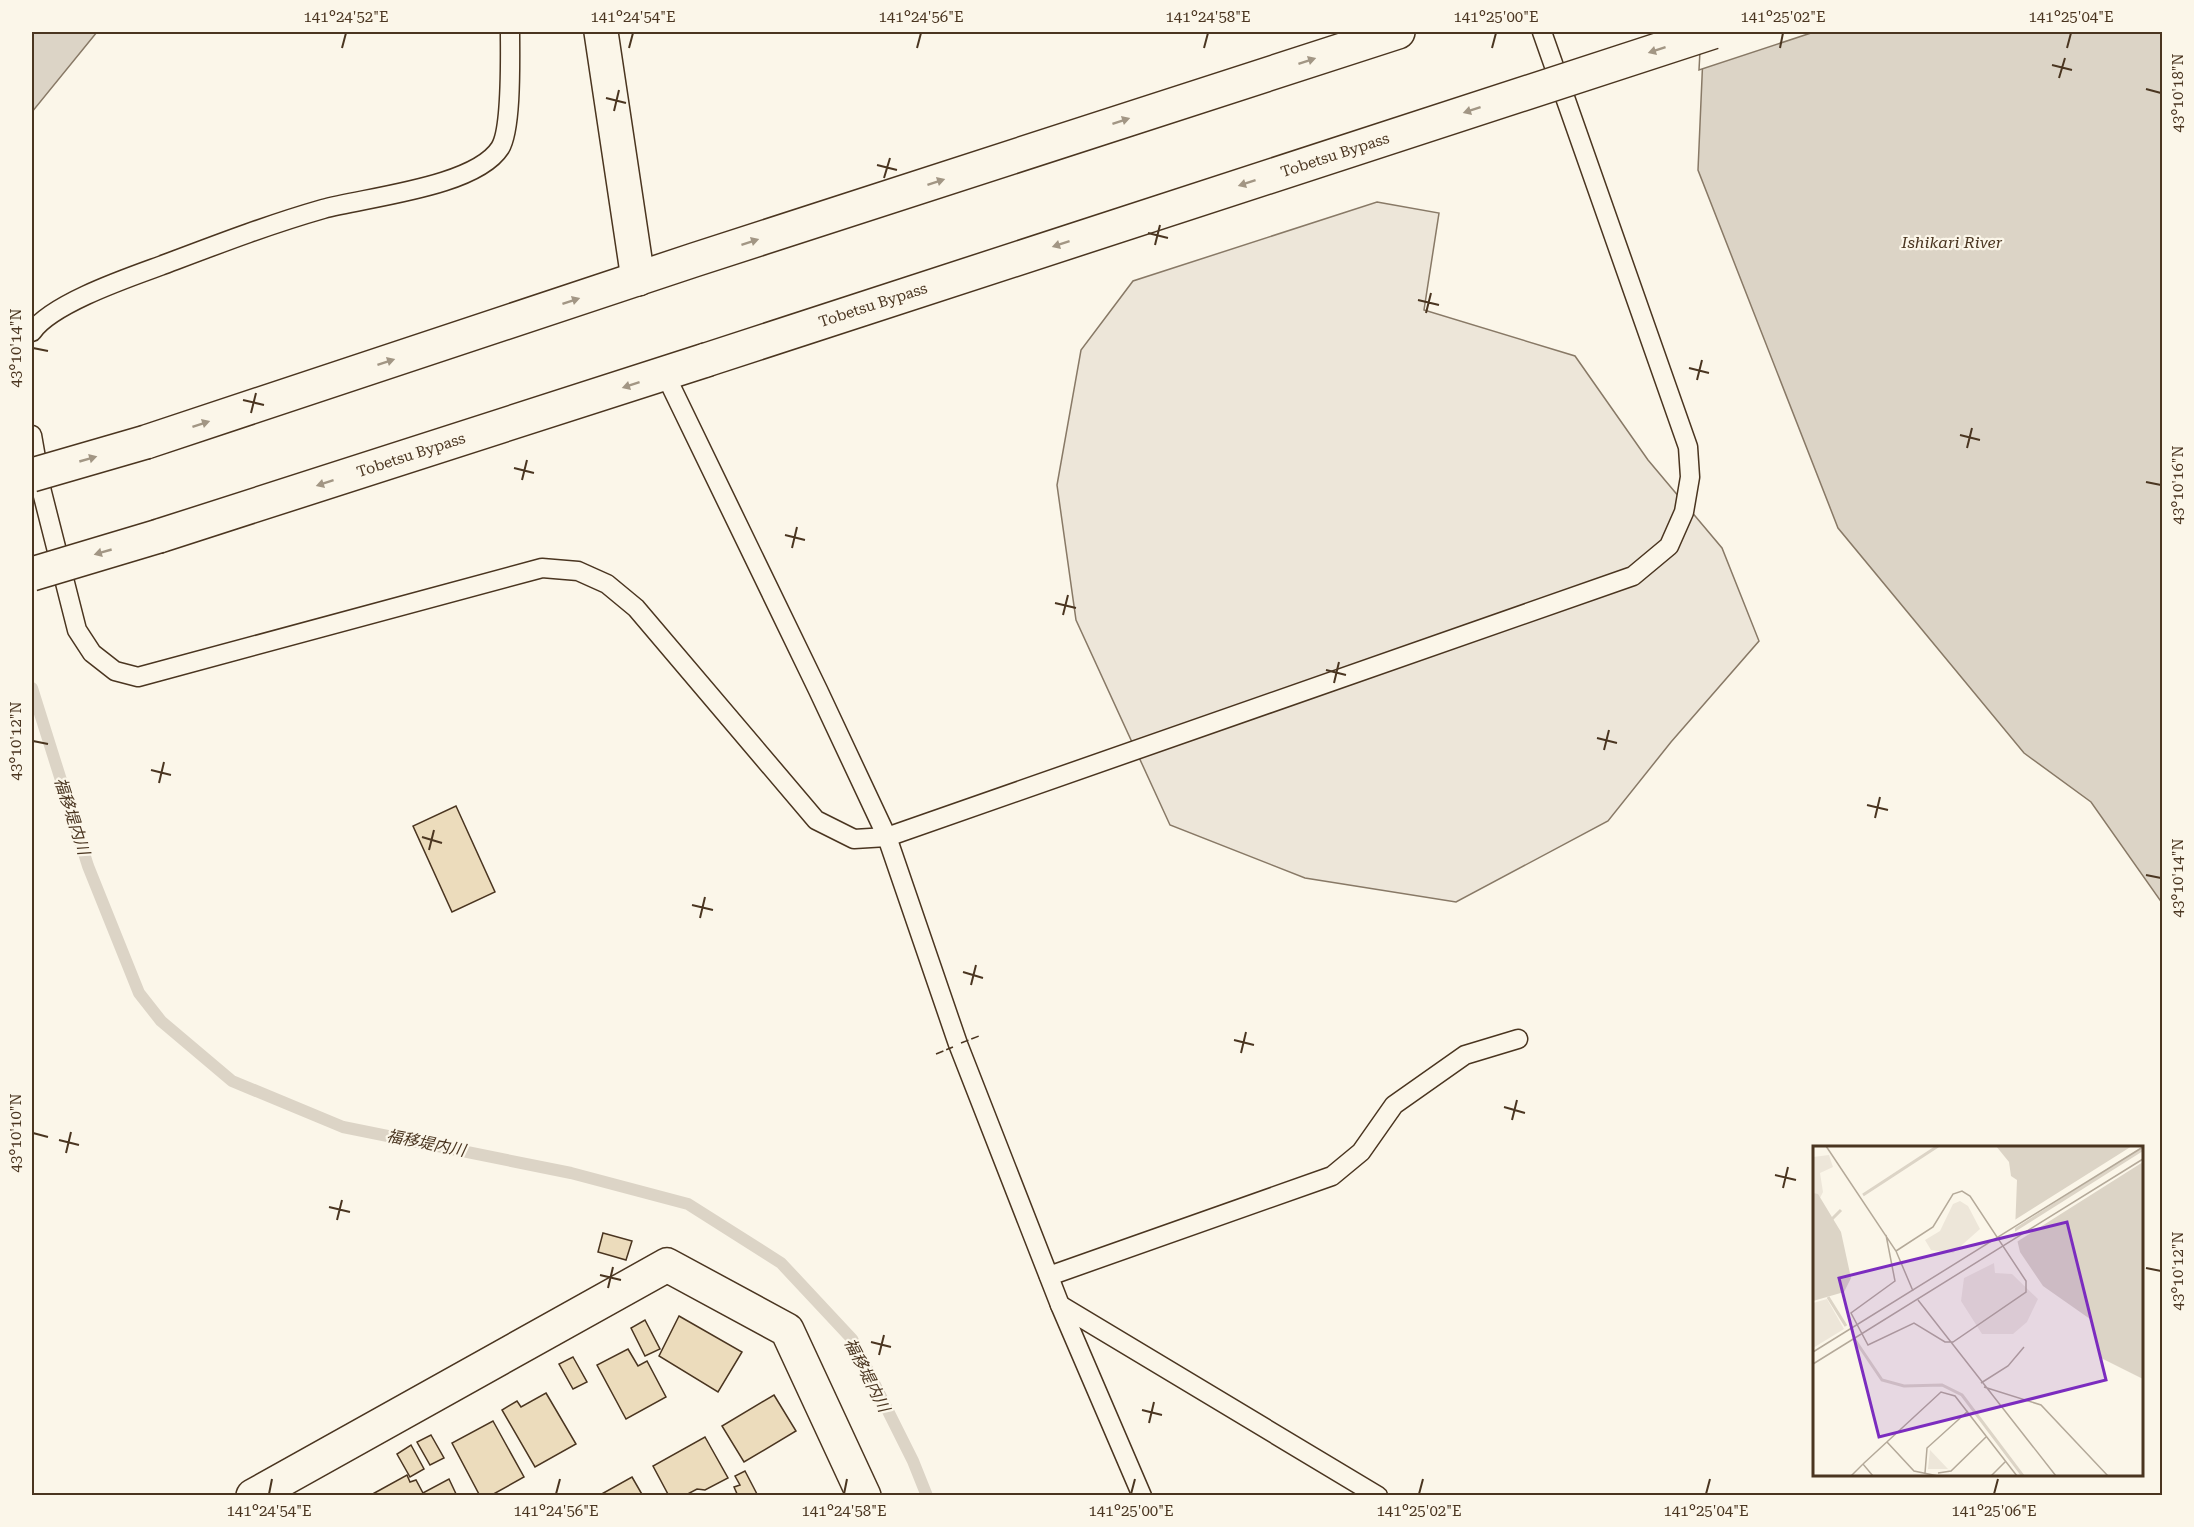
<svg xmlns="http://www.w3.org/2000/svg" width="2194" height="1527" font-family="'Roboto Serif','Noto Sans JP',serif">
  <rect width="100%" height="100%" fill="#fbf6e9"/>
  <polygon fill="#ede6d9" stroke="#887966" stroke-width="1.5" points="1377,202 1439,213 1424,310 1575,356 1648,460 1722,548 1759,641 1671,742 1608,821 1456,902 1305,878 1170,825 1076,620 1057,485 1081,350 1133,281"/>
  <g fill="#dcd4c6" stroke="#887966" stroke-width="1.5">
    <polygon points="32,32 97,32 32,112"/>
    <polygon points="1704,32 2162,32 2162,903 2091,802 2024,753 1838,528 1698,170"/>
  </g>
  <polygon fill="#fbf6e9" stroke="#887966" stroke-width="1.5" points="1701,32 1814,32 1699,70"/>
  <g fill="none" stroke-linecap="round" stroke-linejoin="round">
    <polyline stroke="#dcd4c6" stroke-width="12" points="32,688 88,866 139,993 161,1021 232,1081 343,1127 571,1173 688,1204 781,1263 852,1339 913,1461 927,1496"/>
  </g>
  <g fill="#ecdcbc" stroke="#4a3520" stroke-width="1.5">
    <polygon points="456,806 495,892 452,912 413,826"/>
    <polygon points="603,1233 632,1241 626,1260 598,1252"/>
    <polygon points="679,1316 742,1352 718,1392 659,1356"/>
    <polygon points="645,1320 660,1349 645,1356 631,1328"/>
    <polygon points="628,1349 638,1366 647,1361 666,1397 626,1419 597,1365"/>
    <polygon points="573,1357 587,1382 573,1389 559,1364"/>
    <polygon points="546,1393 576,1444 535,1467 502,1410 517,1401 521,1407"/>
    <polygon points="774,1395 796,1431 744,1462 722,1426"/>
    <polygon points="493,1421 524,1477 490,1496 480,1496 452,1443"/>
    <polygon points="431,1435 444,1458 430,1465 417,1442"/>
    <polygon points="705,1437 728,1478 705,1490 697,1489 684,1496 669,1496 653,1466"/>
    <polygon points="411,1445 424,1469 410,1477 397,1454"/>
    <polygon points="745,1471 758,1496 738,1496 734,1487 740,1485 735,1476"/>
    <polygon points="407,1475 410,1482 416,1480 423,1493 449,1479 457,1496 369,1496"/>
    <polygon points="632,1477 643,1496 598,1496"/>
  </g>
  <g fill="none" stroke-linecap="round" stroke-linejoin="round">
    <defs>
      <g id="service">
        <path d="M32,332C51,304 127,278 160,266C213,246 267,225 323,209C367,197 475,187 500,148C512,129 510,57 510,32"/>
        <polyline points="665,374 818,690 887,837 958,1044 1060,1305 1142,1496"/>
        <polyline points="32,435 42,492 77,630 92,653 115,671 138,677 542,568 578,571 607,584 636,608 816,820 854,839 887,837 1633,576 1669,546 1684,512 1690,477 1688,447 1542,32"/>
        <polyline points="1049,1276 1332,1176 1361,1152 1394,1105 1465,1055 1518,1039"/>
        <polyline points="1060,1305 1378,1496"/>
      </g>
      <g id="minor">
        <polyline points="601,32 638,279"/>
        <polyline points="253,1496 667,1265 787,1330 864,1496"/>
      </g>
      <g id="trunk">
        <polyline points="146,442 694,260 1398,32"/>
        <polyline points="159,536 706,360"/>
      </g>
    </defs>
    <use href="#service" stroke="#4a3520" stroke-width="21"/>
    <use href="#minor" stroke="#4a3520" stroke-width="36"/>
    <use href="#trunk" stroke="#4a3520" stroke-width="36"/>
    <use href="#service" stroke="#fbf6e9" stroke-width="18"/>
    <use href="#minor" stroke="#fbf6e9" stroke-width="33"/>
    <use href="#trunk" stroke="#fbf6e9" stroke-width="33"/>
    <defs>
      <g id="trunk-bridge">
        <polyline points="706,360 1713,32"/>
        <polyline points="32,475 146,442"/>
        <polyline points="32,574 159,536"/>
      </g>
    </defs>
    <use href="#trunk-bridge" stroke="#4a3520" stroke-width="36" stroke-linecap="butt"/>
    <use href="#trunk-bridge" stroke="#fbf6e9" stroke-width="33"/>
    <g stroke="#4a3520" stroke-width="1.5" stroke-dasharray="8 3" stroke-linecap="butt">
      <polyline points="961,1043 979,1036"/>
      <polyline points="936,1054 953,1047"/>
    </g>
  </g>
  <defs><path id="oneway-solid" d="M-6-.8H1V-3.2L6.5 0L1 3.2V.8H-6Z" transform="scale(1.5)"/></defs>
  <g fill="#a29684">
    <use href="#oneway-solid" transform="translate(1657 50) rotate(162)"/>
    <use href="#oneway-solid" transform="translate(1307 61) rotate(-18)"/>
    <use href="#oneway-solid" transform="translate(1472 110) rotate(162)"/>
    <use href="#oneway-solid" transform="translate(1121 121) rotate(-18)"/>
    <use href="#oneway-solid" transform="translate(936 182) rotate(-18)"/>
    <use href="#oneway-solid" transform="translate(1247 183) rotate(162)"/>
    <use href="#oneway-solid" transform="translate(750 242) rotate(-18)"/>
    <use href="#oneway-solid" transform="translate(1061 244) rotate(162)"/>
    <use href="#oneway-solid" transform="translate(571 301) rotate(-18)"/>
    <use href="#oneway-solid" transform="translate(386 362) rotate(-18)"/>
    <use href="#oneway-solid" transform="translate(631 385) rotate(162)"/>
    <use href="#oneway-solid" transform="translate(201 424) rotate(-18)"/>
    <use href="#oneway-solid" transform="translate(88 459) rotate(-16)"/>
    <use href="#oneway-solid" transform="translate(325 483) rotate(162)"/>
    <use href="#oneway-solid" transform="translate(103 552) rotate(164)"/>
  </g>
  <path fill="none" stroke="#4a3520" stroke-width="2" d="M342,48L346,33M629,48L633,33M917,48L921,33M1204,48L1208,33M1492,48L1496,33M1780,48L1783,33M2067,48L2071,33M2052,65L2072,70M2059,78L2065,58M2146,89L2161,93M606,98L626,103M614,111L619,90M877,165L897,170M884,178L890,158M1148,233L1168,238M1155,245L1160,225M1418,300L1439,305M1426,313L1431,293M33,348L48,351M1689,368L1709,373M1697,380L1702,360M243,400L264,405M251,413L256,393M1960,435L1980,440M1967,448L1972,428M514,468L534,473M522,480L527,460M2146,482L2161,485M785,535L805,540M792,548L797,527M1055,603L1076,608M1063,615L1068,595M1326,670L1346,675M1334,683L1339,662M1597,738L1617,743M33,741L48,744M1604,750L1609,730M151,770L171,775M159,783L164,762M1867,805L1888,810M1875,818L1880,797M422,837L442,843M429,850L434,830M2146,875L2161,878M692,905L713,910M700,918L705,897M963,972L983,978M971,985L976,965M1234,1040L1254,1045M1241,1053L1246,1032M1504,1107L1525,1113M1512,1120L1517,1100M33,1133L48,1137M59,1140L79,1145M66,1153L71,1132M1775,1175L1796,1180M1783,1188L1788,1167M329,1207L350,1212M337,1220L342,1200M2146,1268L2161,1271M600,1275L621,1280M608,1288L613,1267M871,1342L891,1347M879,1355L884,1335M1142,1410L1162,1415M1149,1423L1154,1402M269,1494L272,1479M556,1494L560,1479M844,1494L847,1479M1131,1494L1135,1479M1419,1494L1423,1479M1706,1494L1710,1479M1994,1494L1998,1479"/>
  <g text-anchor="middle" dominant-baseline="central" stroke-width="4.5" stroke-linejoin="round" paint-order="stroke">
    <g font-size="15" fill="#4a3520" stroke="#fbf6e9">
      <text transform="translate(1335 155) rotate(-18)">Tobetsu Bypass</text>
      <text transform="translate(873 305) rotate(-18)">Tobetsu Bypass</text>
      <text transform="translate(411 455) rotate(-18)">Tobetsu Bypass</text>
    </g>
    <g font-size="16" font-style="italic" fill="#4a3520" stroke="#fbf6e9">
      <text x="1952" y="242">Ishikari River</text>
      <text transform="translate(72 816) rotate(72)">福移堤内川</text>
      <text transform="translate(426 1143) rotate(11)">福移堤内川</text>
      <text transform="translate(867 1375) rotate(63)">福移堤内川</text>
    </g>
  </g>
  <g transform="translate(1813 1146)">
    <rect width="330" height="330" fill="#fbf6e9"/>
    <path d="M16,9L20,21L7,27L10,46L6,54L0,51V11ZM147,55L155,60L167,83L140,107L118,104L112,94L127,85L140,58ZM181,117L182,127L199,128L225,153L214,176L200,188H169L148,155L151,132ZM14,153L31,183L0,202V157ZM117,304L135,323H115Z" fill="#ede6d9"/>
    <path d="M183,0H330V233L288,212L277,173L230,140L207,106L202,85L204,34L198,30L196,16ZM0,47L5,48L28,86L38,132L31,146L0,155Z" fill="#dcd4c6"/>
    <path d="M319,0H330L199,84L200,75ZM330,5V16L202,97L200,87Z" fill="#fbf6e9"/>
    <path fill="none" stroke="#dcd4c6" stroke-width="3" d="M50,49L125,0M14,78L28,64M15,151L33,180M42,194L69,234L91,240L129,239L149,249L210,330"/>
    <path fill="none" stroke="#b4a999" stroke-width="1.5" d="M13,0L83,105L100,145M73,89L82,135L38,167L55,199L101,177L132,196H140L213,146V135L157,50L149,45L140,48L120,81L83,105M105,154L243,330M0,206L330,1M0,218L330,13M168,237L195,220L211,201M171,241L228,259L295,330M74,296L101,325L125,330M50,318L128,246L142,250L204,330M112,327L114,302L155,265M125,327L138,325L174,290M38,330L50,318L60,330M178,330L193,315"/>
    <path fill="#7b2cbf" fill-opacity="0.15" stroke="#7b2cbf" stroke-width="3" d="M254,76L293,234L66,291L26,132Z"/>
    <rect width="330" height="330" fill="none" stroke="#4a3520" stroke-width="3"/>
  </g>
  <rect width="2194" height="1527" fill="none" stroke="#fbf6e9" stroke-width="66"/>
  <rect x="33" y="33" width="2128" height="1461" fill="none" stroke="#4a3520" stroke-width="2"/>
  <g font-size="15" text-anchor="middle" fill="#4a3520">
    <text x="346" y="22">141°24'52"E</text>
    <text x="633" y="22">141°24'54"E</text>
    <text x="921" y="22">141°24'56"E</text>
    <text x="1208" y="22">141°24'58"E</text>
    <text x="1496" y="22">141°25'00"E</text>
    <text x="1783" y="22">141°25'02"E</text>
    <text x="2071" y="22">141°25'04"E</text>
    <text transform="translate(2178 93) rotate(-90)" y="5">43°10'18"N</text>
    <text transform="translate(16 348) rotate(-90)" y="5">43°10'14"N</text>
    <text transform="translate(2178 485) rotate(-90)" y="5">43°10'16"N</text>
    <text transform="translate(16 741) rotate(-90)" y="5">43°10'12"N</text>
    <text transform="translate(2178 878) rotate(-90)" y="5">43°10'14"N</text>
    <text transform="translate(16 1133) rotate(-90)" y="5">43°10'10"N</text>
    <text transform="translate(2178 1271) rotate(-90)" y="5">43°10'12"N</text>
    <text x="269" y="1516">141°24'54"E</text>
    <text x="556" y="1516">141°24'56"E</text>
    <text x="844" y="1516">141°24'58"E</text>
    <text x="1131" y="1516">141°25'00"E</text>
    <text x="1419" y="1516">141°25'02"E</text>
    <text x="1706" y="1516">141°25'04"E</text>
    <text x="1994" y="1516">141°25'06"E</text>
  </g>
</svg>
